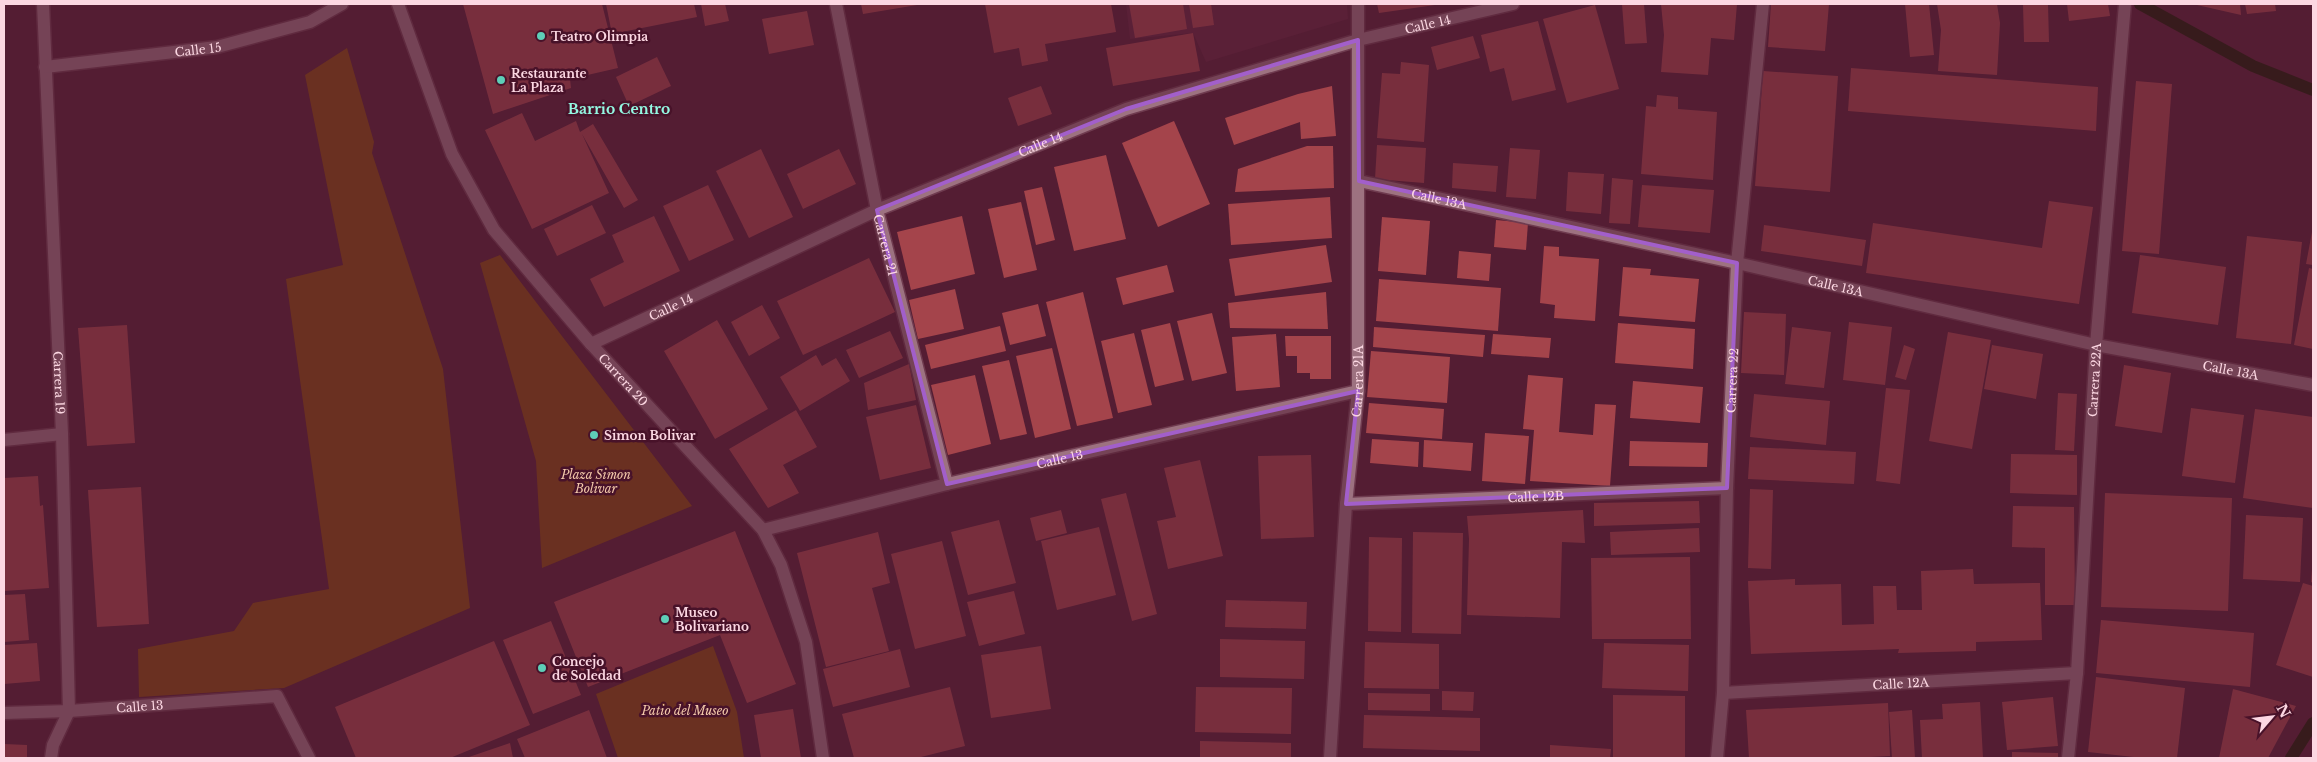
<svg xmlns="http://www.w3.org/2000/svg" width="2317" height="762" font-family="'Libre Baskerville',serif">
  <rect width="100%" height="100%" fill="#541d33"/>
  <polygon fill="#62243d" points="1126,4 1347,4 1348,19 1206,62 1193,33 1130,39"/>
  <g fill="#85480c">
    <polygon points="347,48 374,142 372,153 443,369 470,608 284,688 139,697 138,649 234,631 253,603 329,589 286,279 343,265 305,75"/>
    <polygon points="500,255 692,506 542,568 536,461 480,263"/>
    <polygon points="713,646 737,712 744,758 618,758 596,694"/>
  </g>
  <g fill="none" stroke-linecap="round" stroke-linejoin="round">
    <g stroke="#161a00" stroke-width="12">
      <polyline points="2140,4 2253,66 2313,90"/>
      <polyline points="2291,758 2313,723"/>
    </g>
  </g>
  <g fill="#a4444b">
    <polygon points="463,4 602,4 618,68 570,79 571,88 493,114"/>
    <polygon points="606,4 694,4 697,17 612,34"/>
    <polygon points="701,4 725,4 729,21 705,26"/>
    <polygon points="861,4 917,4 917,5 863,14"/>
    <polygon points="985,4 1111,4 1116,32 1045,44 1048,61 1022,66 1019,48 994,53"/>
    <polygon points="1129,4 1183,4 1187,29 1135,38"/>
    <polygon points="1189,4 1211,4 1214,25 1193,28"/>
    <polygon points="1377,4 1435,4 1435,5 1379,13"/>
    <polygon points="1622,4 1644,4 1647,43 1625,44"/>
    <polygon points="1661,4 1737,4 1734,40 1711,38 1708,75 1661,72 1664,35"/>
    <polygon points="1771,4 1829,4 1825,51 1768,47"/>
    <polygon points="1905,4 1929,4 1934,55 1910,57"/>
    <polygon points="1937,4 1997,4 2000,23 1997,75 1938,71 1941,30"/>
    <polygon points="2023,4 2048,4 2049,42 2024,42"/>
    <polygon points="2067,4 2108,4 2110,16 2069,21"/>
    <polygon points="2197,4 2240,4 2241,15 2197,5"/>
    <polygon points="2245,4 2275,4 2276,11 2247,14"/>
    <polygon points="1595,5 1619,89 1567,103 1543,19"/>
    <polygon points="807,11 814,45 769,54 762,19"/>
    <polygon points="1538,21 1556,90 1512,101 1504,68 1490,72 1481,35"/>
    <polygon points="1193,33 1200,71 1113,86 1106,48"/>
    <polygon points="1473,36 1480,58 1437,70 1431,47"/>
    <polygon points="657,57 671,86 629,106 616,77"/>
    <polygon points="1401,62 1429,65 1424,142 1377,138 1382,73 1400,74"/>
    <polygon points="1851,68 2098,87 2096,131 1848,111"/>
    <polygon points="1763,71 1838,76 1830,192 1755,186"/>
    <polygon points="2136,81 2172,84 2159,254 2122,251"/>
    <polygon points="1041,86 1052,114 1018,126 1008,98"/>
    <polygon points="1332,86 1336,136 1301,139 1300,122 1234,145 1225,118 1298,94"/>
    <polygon points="1657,95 1678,97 1678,109 1717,112 1713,180 1641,174 1646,106 1656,107"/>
    <polygon points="522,113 535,141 576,121 580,132 593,124 638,200 624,208 582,134 609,193 532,229 485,130"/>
    <polygon points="1174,121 1210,204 1158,227 1122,143"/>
    <polygon points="1377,145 1426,148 1424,183 1375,179"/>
    <polygon points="1307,146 1333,146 1334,188 1235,192 1238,169"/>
    <polygon points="1510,148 1540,150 1536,199 1506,197"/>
    <polygon points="761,149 793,217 749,238 716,171"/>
    <polygon points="839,149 856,184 803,209 787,174"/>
    <polygon points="1106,155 1126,239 1074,251 1054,167"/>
    <polygon points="1453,163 1498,166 1496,192 1452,188"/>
    <polygon points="1568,172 1604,174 1601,214 1566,211"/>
    <polygon points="1612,178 1633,180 1630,224 1609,223"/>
    <polygon points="708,185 734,240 689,261 663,206"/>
    <polygon points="1642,185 1714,190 1710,233 1638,227"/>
    <polygon points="1042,187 1055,240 1036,245 1024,191"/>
    <polygon points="1330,197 1332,238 1231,245 1228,204"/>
    <polygon points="2049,201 2093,207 2079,304 1866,273 1873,223 2042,248"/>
    <polygon points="1021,202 1037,270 1004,278 988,209"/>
    <polygon points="592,205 606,233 557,256 544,229"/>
    <polygon points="654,216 680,271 604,307 590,279 624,262 612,235"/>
    <polygon points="962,216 975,274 911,290 897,232"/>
    <polygon points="1382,217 1430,221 1426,275 1378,271"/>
    <polygon points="1496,220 1528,223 1526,250 1494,247"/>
    <polygon points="1764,225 1866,240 1862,266 1761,251"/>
    <polygon points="2312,232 2313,232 2313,265 2306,264"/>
    <polygon points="2247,236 2302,242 2291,344 2236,338"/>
    <polygon points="1326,245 1332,282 1235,296 1229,259"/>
    <polygon points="1544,246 1559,247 1559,256 1599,259 1595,321 1554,318 1555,305 1540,303"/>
    <polygon points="1459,251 1491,254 1489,281 1457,278"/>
    <polygon points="2140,255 2226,267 2218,325 2132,313"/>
    <polygon points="869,258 895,312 803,355 777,301"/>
    <polygon points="1167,265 1174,292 1123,305 1116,278"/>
    <polygon points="1623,267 1651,269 1650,275 1699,279 1695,322 1619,316"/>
    <polygon points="2309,268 2313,269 2313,349 2294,345"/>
    <polygon points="1379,279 1501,288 1498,331 1376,321"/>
    <polygon points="955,289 964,329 918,339 909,300"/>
    <polygon points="1083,292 1113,418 1077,426 1046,302"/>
    <polygon points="1326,292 1328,329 1230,328 1228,303"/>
    <polygon points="1038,304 1046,336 1010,345 1002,313"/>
    <polygon points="762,305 780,338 749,356 731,322"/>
    <polygon points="1744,312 1786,314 1784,375 1741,373"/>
    <polygon points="1212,313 1227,373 1192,381 1177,321"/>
    <polygon points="717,320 768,409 715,439 664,351"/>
    <polygon points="1849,322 1892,327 1885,385 1843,380"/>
    <polygon points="1170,323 1184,380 1155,387 1141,330"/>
    <polygon points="1618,323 1695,329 1693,369 1615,363"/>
    <polygon points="127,325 135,443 87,446 78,328"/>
    <polygon points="1000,326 1006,351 931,369 925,345"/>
    <polygon points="1374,327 1485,335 1483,357 1373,347"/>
    <polygon points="1792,327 1831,332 1824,388 1785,384"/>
    <polygon points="890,331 903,358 859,378 846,350"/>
    <polygon points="1948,332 1991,340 1972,449 1929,441"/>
    <polygon points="1134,333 1152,405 1118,413 1101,341"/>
    <polygon points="1276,334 1280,387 1236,391 1232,337"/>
    <polygon points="1493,334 1551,338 1549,358 1491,354"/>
    <polygon points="1285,336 1331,336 1331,379 1310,379 1310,373 1297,373 1297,356 1286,356"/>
    <polygon points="1904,345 1915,349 1906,380 1895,377"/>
    <polygon points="1992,345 2043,354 2036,399 1984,389"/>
    <polygon points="1052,348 1071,429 1035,438 1016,356"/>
    <polygon points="1371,351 1450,357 1447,403 1367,397"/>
    <polygon points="816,355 822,366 836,358 850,381 800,411 780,377"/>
    <polygon points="1009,360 1027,434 1000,440 982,366"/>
    <polygon points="909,364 916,400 868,410 864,383"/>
    <polygon points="2124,365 2171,373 2162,433 2115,426"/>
    <polygon points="975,375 991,444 948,455 931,385"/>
    <polygon points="1528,375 1563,378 1559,432 1593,435 1595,404 1616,405 1610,486 1530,481 1534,430 1523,429"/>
    <polygon points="1633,381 1703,387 1700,423 1630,418"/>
    <polygon points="1886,388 1910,390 1900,484 1876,481"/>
    <polygon points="2058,393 2077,394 2074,451 2055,450"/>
    <polygon points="1754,394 1830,401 1826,445 1750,437"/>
    <polygon points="1369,403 1444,409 1442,439 1366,433"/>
    <polygon points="916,405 931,468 880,480 866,417"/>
    <polygon points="2191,408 2244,415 2235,483 2182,476"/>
    <polygon points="2255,409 2313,417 2313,508 2243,498"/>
    <polygon points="796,410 817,447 783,465 799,493 768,508 729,449"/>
    <polygon points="1485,433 1529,436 1525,484 1482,481"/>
    <polygon points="1372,439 1419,442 1418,467 1370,463"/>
    <polygon points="1424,440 1473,443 1471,471 1423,467"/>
    <polygon points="1630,441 1708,443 1707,467 1629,466"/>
    <polygon points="1750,447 1856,452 1854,484 1748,479"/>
    <polygon points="2011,454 2077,455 2077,495 2010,493"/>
    <polygon points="1311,455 1314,537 1261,539 1258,456"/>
    <polygon points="1200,460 1223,556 1168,569 1157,521 1176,517 1164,468"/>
    <polygon points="38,476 40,506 43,505 49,588 4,591 4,478"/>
    <polygon points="141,487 149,624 97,627 88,490"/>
    <polygon points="1750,489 1773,490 1771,569 1748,568"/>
    <polygon points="1126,493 1157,614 1132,621 1101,499"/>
    <polygon points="2105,493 2232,498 2228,611 2101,607"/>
    <polygon points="1699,501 1700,523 1594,526 1594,503"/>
    <polygon points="2013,506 2074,507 2075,605 2045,605 2045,548 2012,547"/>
    <polygon points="1061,510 1067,533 1036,541 1030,518"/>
    <polygon points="1583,510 1585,543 1562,542 1560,618 1467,615 1469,539 1467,516"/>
    <polygon points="2246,515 2303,518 2300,582 2243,579"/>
    <polygon points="999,520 1016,583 968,595 951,532"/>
    <polygon points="1099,527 1116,595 1057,610 1041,541"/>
    <polygon points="1699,528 1700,552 1611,555 1610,532"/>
    <polygon points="735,531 796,684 747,703 720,635 588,687 554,602"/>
    <polygon points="878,532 890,583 872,588 889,651 826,667 797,553"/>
    <polygon points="1413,532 1463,533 1461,634 1412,633"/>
    <polygon points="1369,537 1402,538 1401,632 1368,631"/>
    <polygon points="942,541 966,636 915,649 891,554"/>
    <polygon points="1690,557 1691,639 1592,639 1591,558"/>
    <polygon points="1973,569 1974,584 2040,583 2042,640 1976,642 1976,651 1898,653 1899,649 1751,654 1748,581 1795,579 1795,585 1841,584 1842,625 1874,624 1873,586 1896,586 1897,610 1922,610 1921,571"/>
    <polygon points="2312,569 2313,569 2313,583 2311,582"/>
    <polygon points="2303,583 2313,586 2313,677 2276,665"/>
    <polygon points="1014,591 1025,634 979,646 967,602"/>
    <polygon points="25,594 29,640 4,642 4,595"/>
    <polygon points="1226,600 1307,602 1306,629 1225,627"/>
    <polygon points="2101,620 2254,633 2250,687 2096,673"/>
    <polygon points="551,621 581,695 533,714 503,640"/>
    <polygon points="1220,639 1305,641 1304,679 1220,677"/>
    <polygon points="494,641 530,725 450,758 356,758 335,707"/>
    <polygon points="1365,642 1439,644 1439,689 1364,688"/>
    <polygon points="37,643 40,681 4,684 4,645"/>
    <polygon points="1604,643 1689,645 1688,691 1602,688"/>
    <polygon points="1041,646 1051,709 991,718 981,655"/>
    <polygon points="900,649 910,687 833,707 823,669"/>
    <polygon points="2096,677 2185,688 2177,758 2143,758 2088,752"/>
    <polygon points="950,687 965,746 917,758 854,758 842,714"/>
    <polygon points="1196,687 1292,688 1291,734 1195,732"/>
    <polygon points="2233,689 2296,706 2268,758 2219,758"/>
    <polygon points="1442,691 1474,692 1473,711 1442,710"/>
    <polygon points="1368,693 1430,694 1430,711 1368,710"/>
    <polygon points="1613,695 1685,696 1685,758 1613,758"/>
    <polygon points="2053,697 2058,746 2007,750 2002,702"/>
    <polygon points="1980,702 1983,758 1922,758 1920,720 1943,719 1942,704"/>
    <polygon points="1888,703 1890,756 1850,758 1749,758 1746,710"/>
    <polygon points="793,709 801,758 761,758 754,715"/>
    <polygon points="589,710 607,758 525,758 517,739"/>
    <polygon points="1912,710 1915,758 1892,758 1889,712"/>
    <polygon points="1364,715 1480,718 1480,751 1363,748"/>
    <polygon points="1200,741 1291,743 1291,758 1200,758"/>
    <polygon points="510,743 513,758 466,758"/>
    <polygon points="4,744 27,745 27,758 4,758"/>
    <polygon points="1550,745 1611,749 1610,758 1550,758"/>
    <polygon points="2012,752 2058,753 2058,758 2012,758"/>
  </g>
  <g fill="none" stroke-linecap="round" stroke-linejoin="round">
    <defs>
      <g id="minor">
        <path id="s1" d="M43,4L62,434L69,711L53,745L51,758"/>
        <path id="s2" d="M398,4L452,154L494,230L591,344L763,530L781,565L806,642L823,758"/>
        <path id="s3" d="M836,4L877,210L947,484"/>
        <path id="s4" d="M45,67L217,47L310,22L342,4"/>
        <path id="s5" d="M1359,181L1737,263L2096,345L2313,385"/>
        <path id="s6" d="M591,344L877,210L1126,109L1358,40L1513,4"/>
        <polyline points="4,440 62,434"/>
        <path id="s7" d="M1346,504L1727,488"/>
        <path id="s8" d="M763,530L947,484L1358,391"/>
        <path id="s9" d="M1723,693L2077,673"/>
        <path id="s10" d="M4,713L69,711L277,696L309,758"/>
        <path id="s11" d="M1330,758L1346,504L1358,391V4"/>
        <path id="s12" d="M1717,758L1723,693L1727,488L1737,263L1763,4"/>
        <path id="s13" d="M2068,758L2077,673L2096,345L2125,4"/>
      </g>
    </defs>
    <use href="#minor" stroke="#6f3b4f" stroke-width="15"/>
    <use href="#minor" stroke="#9d7280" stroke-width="12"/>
  </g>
  <path d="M0 0H2317V762H0ZM1358,40L1359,181L1737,263L1727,488L1346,504L1358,391L947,484L877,210L1126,109Z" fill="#541d33" fill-opacity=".55" fill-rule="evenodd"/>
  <path fill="none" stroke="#a25fca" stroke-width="4" stroke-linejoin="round" d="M1358,40L1359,181L1737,263L1727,488L1346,504L1358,391L947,484L877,210L1126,109Z"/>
  <g fill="#5eceb7" stroke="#481229" stroke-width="2">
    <circle cx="541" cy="36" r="5"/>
    <circle cx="501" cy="80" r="5"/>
    <circle cx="594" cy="435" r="5"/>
    <circle cx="665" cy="619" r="5"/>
    <circle cx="542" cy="668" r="5"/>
  </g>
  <g text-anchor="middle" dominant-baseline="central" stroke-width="5" stroke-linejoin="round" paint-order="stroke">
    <g font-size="12" fill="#fcd7e2" stroke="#481229">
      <text stroke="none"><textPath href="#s6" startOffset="898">Calle 14</textPath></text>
      <text stroke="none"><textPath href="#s4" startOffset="154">Calle 15</textPath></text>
      <text stroke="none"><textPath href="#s6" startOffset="492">Calle 14</textPath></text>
      <text stroke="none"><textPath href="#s5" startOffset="82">Calle 13A</textPath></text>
      <text stroke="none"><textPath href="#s3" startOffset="246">Carrera 21</textPath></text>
      <text stroke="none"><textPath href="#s5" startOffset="488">Calle 13A</textPath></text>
      <text stroke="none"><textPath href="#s6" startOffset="88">Calle 14</textPath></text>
      <text stroke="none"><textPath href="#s5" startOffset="892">Calle 13A</textPath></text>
      <text stroke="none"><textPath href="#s2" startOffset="444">Carrera 20</textPath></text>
      <text stroke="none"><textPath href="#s12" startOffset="378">Carrera 22</textPath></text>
      <text stroke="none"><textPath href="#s11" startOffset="378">Carrera 21A</textPath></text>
      <text stroke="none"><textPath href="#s13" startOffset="379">Carrera 22A</textPath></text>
      <text stroke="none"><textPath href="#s1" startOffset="379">Carrera 19</textPath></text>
      <text stroke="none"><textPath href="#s8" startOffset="305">Calle 13</textPath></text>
      <text stroke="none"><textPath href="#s7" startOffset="190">Calle 12B</textPath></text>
      <text stroke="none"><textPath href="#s9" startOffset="178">Calle 12A</textPath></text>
      <text stroke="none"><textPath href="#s10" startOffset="136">Calle 13</textPath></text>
    </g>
    <g font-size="12" font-weight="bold" fill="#fcd7e2" stroke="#481229" text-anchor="start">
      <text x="551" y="36">Teatro Olimpia</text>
      <text x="511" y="73">Restaurante<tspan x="511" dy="14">La Plaza</tspan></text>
      <text x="604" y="435">Simon Bolivar</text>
      <text x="675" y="612">Museo<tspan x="675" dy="14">Bolivariano</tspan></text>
      <text x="552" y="661">Concejo<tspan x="552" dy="14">de Soledad</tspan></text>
    </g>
    <g font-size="12" font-style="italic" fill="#f3c9aa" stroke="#481229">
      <text x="596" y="474">Plaza Simon<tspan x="596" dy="14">Bolivar</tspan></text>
      <text x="685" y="710">Patio del Museo</text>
    </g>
    <g font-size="14" font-weight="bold" fill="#94f8e2" stroke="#481229">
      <text x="619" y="109">Barrio Centro</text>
    </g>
  </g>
  <rect width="2317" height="762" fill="none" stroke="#fcd7e2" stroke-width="10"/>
  <g transform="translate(2272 717) rotate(62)" stroke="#481229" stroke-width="4" paint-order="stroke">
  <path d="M0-4L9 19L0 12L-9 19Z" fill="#fcd7e2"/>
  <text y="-8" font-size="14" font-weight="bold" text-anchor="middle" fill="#fcd7e2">N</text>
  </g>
</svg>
